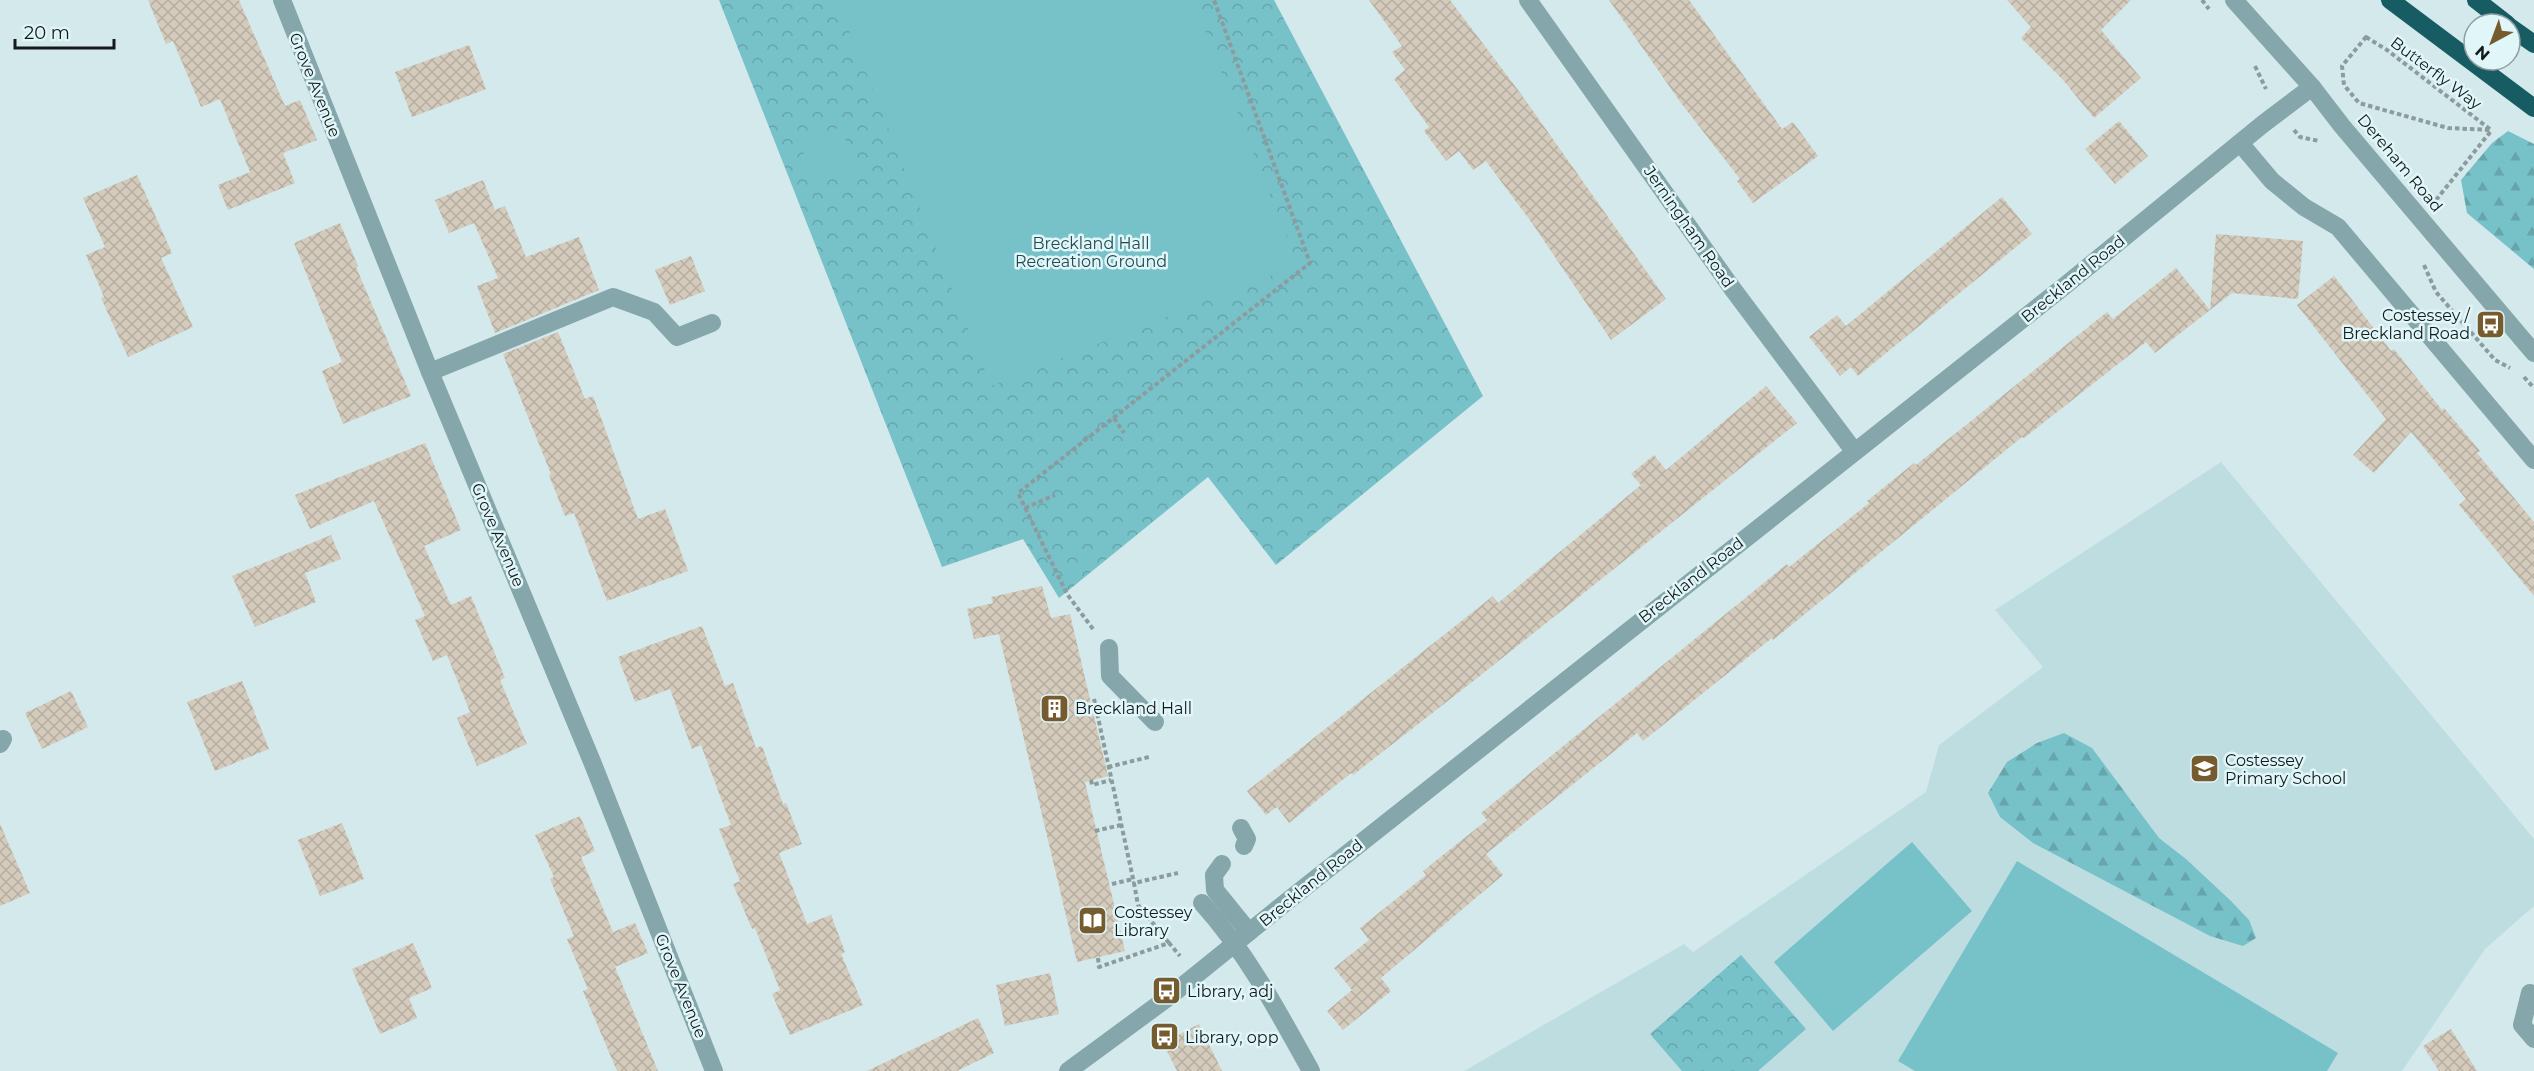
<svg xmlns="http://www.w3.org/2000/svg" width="2534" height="1071" font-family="Montserrat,sans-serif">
  <defs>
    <pattern id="forest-firs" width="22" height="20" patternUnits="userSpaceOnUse" patternTransform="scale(1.5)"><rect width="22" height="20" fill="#77c1c9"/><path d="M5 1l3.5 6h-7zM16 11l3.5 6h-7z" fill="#66a5ac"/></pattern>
    <pattern id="park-crowns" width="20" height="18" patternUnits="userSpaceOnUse" patternTransform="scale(1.5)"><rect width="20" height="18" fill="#77c1c9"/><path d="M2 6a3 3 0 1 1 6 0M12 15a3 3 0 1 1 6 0" fill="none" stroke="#66a5ac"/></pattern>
    <pattern id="building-cross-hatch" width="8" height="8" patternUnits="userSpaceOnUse" patternTransform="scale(1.5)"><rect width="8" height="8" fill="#d4cbbc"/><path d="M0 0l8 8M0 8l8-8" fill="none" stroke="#b5aea1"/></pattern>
  </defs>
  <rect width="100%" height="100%" fill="#d4e9ec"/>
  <polygon fill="#bedde0" points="2221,462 2534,839 2534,906 2485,949 2402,1071 1464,1071 1684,944 1693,952 1926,792 1939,745 2043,667 1995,610"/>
  <g fill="url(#forest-firs)">
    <polygon points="2508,131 2534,144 2534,269 2467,213 2461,180 2492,143"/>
    <polygon points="2064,733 2092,748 2159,838 2186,859 2231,901 2249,920 2256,938 2243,946 2210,936 2033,843 2000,817 1988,793 2007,762 2037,743"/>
  </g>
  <g fill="url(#park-crowns)">
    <polygon points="719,0 1274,0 1483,396 1276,565 1208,477 1059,598 1023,539 942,567"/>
    <polygon points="1741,955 1806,1029 1758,1071 1682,1071 1650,1034"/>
  </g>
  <g fill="#77c1c9">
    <polygon points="837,0 1193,0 1298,265 991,386"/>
    <polygon points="841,127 857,169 816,185 799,142"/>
    <polygon points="1912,842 1972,911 1833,1031 1774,962"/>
    <polygon points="2017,861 2338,1053 2327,1071 1915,1071 1898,1061"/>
  </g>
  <g fill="url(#building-cross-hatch)">
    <polygon points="148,0 239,0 285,106 300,100 317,140 283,153 295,183 228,210 218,185 250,172 220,99 201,107 173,41 166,44"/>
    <polygon points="1369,0 1450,0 1521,94 1666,299 1611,340 1532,223 1486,161 1473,170 1459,151 1446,161 1424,131 1429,127 1394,79 1405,70 1392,52 1402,46"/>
    <polygon points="1609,0 1689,0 1782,129 1793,122 1818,156 1753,203 1737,181 1740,179 1681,103"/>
    <polygon points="2007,0 2131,0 2101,30 2141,78 2094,118 2063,80 2021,38 2031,27"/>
    <polygon points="469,45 486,89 412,117 395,72"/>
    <polygon points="2119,121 2148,156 2115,184 2085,149"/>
    <polygon points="137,175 172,253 161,258 193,327 128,357 101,298 104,297 86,255 105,247 83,198"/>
    <polygon points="483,180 495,210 505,206 526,257 579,237 599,290 495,333 477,286 498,278 474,223 449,233 435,200"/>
    <polygon points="2002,197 2032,234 1858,376 1851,367 1840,376 1809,337 1837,315 1846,326"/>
    <polygon points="340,223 358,266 356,267 411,396 343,424 322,371 342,362 294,243"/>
    <polygon points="2216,234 2303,241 2298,299 2232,293 2210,310"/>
    <polygon points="691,256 705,291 670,305 655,270"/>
    <polygon points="2176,268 2210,310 2155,353 2146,342 2024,438 2022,437 1773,640 1772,638 1643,741 1637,733 1486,854 1503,875 1381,978 1391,991 1343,1030 1327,1011 1352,990 1334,968 1369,940 1360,928 1426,875 1423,871 1487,820 1481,813 1787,564 1789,567 1869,503 1867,501 1914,463 1916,465 2107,312 2113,319"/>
    <polygon points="2334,276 2391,351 2394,349 2442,410 2444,408 2480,451 2477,453 2534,522 2534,596 2459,505 2466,499 2411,432 2374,473 2353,455 2386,419 2297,305"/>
    <polygon points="558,332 585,399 593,396 638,519 665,509 688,571 607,601 574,513 565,516 549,475 551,474 504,357 503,354"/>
    <polygon points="1766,386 1797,423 1481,675 1353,775 1351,773 1289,823 1277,807 1266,815 1247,791 1493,596 1498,603 1641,485 1631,474 1654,455 1666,470"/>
    <polygon points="425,443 461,530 424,546 451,605 471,596 505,678 500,680 527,744 477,766 457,718 470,712 447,655 433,661 415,620 425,616 374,501 310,529 295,495"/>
    <polygon points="331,535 341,559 305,573 316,602 255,627 232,576"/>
    <polygon points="1042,586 1051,618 1070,614 1108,776 1085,782 1125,951 1077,962 999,634 974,639 967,609 993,603 991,597"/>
    <polygon points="702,626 725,686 733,683 756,748 762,746 783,804 786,803 802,844 779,853 807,924 831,915 845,952 841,954 863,1005 790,1035 772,994 780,990 755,928 752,929 733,884 740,881 719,829 731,825 701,745 692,749 670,689 635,702 618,657"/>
    <polygon points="242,681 269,749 215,771 187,702"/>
    <polygon points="71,691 88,727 42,749 25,713"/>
    <polygon points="580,816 595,851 581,857 613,932 635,923 648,953 615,967 658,1071 617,1071 583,991 588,989 567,939 574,936 550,879 554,877 535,835"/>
    <polygon points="342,823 364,879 320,896 298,840"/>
    <polygon points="0,824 30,893 0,906"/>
    <polygon points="413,943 432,988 409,998 417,1018 380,1034 352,969"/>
    <polygon points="1050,973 1059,1014 1005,1026 996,985"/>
    <polygon points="978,1018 994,1053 957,1071 867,1071"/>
    <polygon points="1199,1024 1222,1071 1177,1071 1163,1043"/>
    <polygon points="2451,1029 2477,1071 2439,1071 2423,1046"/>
  </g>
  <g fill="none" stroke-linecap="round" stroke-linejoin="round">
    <g stroke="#8c9b9e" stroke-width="4" stroke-dasharray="4.5 3" stroke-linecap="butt">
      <polyline points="2202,0 2209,9"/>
      <polygon points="2366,37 2387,50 2491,130 2448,128 2359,103 2344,85 2342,66"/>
      <polyline points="2255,66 2266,89"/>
      <polyline points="2294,130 2300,137 2319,141"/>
      <polyline points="2436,200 2491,131"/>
      <polyline points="2424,265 2436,292 2495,360 2510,368"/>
      <polyline points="2524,377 2534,388"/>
      <polyline points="1114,418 1124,433"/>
      <polyline points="1025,508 1055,495"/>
      <polyline points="1093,629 1067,594 1018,493 1310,263 1214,0"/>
      <polyline points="1094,699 1134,883"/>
      <polyline points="1108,767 1149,757"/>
      <polyline points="1091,780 1092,785 1111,780"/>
      <polyline points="1095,831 1121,825"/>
      <polyline points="1112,884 1133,879"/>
      <polyline points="1169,943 1138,905 1134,883 1178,873"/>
      <polyline points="1098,958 1099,967 1169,943 1180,956"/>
    </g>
    <g stroke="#85a6aa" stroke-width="18">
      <polyline points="282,0 430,372 593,764 714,1071"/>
      <polyline points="1528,0 1732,288 1854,451"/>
      <polyline points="2234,0 2312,87 2342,126 2534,353"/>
      <polyline points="2240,143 2272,181 2304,207 2338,227 2534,460"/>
      <polyline points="430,372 613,297 654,312 677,337 712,323"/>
      <polyline points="1109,648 1110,676 1155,722"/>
      <polyline points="0,744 3,739"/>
      <polyline points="1241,828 1247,839 1244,846"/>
      <polyline points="1222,864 1214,875 1215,890 1249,932"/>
      <path d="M1202,903C1247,953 1279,1013 1311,1071"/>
      <polyline points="2530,993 2522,1025 2534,1039"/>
      <polyline points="1068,1071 1170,996 1285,903 2067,284 2263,124 2312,87"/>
    </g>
    <g stroke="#185c63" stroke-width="18">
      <polyline points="2390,0 2534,108"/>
      <polyline points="2476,0 2507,24"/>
      <polyline points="2510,27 2534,44"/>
    </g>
  </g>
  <defs>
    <symbol id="bus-square" viewBox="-11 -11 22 22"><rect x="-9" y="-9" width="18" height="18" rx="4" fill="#755b2d" stroke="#e1f6f9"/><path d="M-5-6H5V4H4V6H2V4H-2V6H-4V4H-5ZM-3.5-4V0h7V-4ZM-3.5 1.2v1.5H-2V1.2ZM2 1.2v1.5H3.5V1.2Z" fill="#fff"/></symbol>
    <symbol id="building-square" viewBox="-11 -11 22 22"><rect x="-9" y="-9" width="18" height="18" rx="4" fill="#755b2d" stroke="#e1f6f9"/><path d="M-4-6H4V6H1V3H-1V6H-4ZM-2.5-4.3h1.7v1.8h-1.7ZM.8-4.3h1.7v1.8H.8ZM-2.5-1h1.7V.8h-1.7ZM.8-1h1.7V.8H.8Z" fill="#fff"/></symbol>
    <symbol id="school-square" viewBox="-11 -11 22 22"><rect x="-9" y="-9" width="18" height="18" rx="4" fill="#755b2d" stroke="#e1f6f9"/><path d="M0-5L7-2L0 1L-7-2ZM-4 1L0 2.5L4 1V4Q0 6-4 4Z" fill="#fff"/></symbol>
    <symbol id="library-square" viewBox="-11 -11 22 22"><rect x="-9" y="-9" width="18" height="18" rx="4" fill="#755b2d" stroke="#e1f6f9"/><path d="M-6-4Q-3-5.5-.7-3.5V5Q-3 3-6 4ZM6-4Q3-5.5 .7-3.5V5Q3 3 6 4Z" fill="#fff"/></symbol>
  </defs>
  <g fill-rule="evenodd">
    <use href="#bus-square" x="2474" y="308" width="33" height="33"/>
    <use href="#building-square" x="1038" y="692" width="33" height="33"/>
    <use href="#school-square" x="2188" y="752" width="33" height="33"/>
    <use href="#library-square" x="1076" y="904" width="33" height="33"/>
    <use href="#bus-square" x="1150" y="974" width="33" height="33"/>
    <use href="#bus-square" x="1148" y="1020" width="33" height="33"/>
  </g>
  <g text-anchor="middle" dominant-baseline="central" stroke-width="5" stroke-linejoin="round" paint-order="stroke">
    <g font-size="16" fill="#131a1b" stroke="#e1f6f9">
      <text transform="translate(2436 73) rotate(37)">Butterfly Way</text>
      <text transform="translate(315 85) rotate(68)">Grove Avenue</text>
      <text transform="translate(2400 163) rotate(50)">Dereham Road</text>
      <text transform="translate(1689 227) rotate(55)">Jerningham Road</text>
      <text transform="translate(2073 279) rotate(-39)">Breckland Road</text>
      <text transform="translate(498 535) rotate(67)">Grove Avenue</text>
      <text transform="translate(1691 580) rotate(-38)">Breckland Road</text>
      <text transform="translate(1311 883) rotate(-39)">Breckland Road</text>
      <text transform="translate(681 986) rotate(68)">Grove Avenue</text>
    </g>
    <g font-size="16" fill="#234b4f" stroke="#e1f6f9">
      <text x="1091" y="243">Breckland Hall<tspan x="1091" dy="18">Recreation Ground</tspan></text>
    </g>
    <g font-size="16" fill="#131a1b" stroke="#e1f6f9" text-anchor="start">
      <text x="2470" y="315" text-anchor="end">Costessey /<tspan x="2470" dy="18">Breckland Road</tspan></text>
      <text x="1075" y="708">Breckland Hall</text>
      <text x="2225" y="760">Costessey<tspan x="2225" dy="18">Primary School</tspan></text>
      <text x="1114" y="912">Costessey<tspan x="1114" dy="18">Library</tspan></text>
      <text x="1187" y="991">Library, adj</text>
      <text x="1185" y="1037">Library, opp</text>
    </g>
  </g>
  <g transform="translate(2492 42) rotate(221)"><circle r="28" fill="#e1f6f9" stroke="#8f9ea0" stroke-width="1.5"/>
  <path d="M0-4.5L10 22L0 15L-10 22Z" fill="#755b2d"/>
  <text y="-9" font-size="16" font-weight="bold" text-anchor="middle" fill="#131a1b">N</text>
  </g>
  <path d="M15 39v9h99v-9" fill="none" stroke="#131a1b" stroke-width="3"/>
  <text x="24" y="39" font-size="18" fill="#131a1b" stroke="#e1f6f9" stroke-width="4.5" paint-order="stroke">20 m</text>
</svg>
